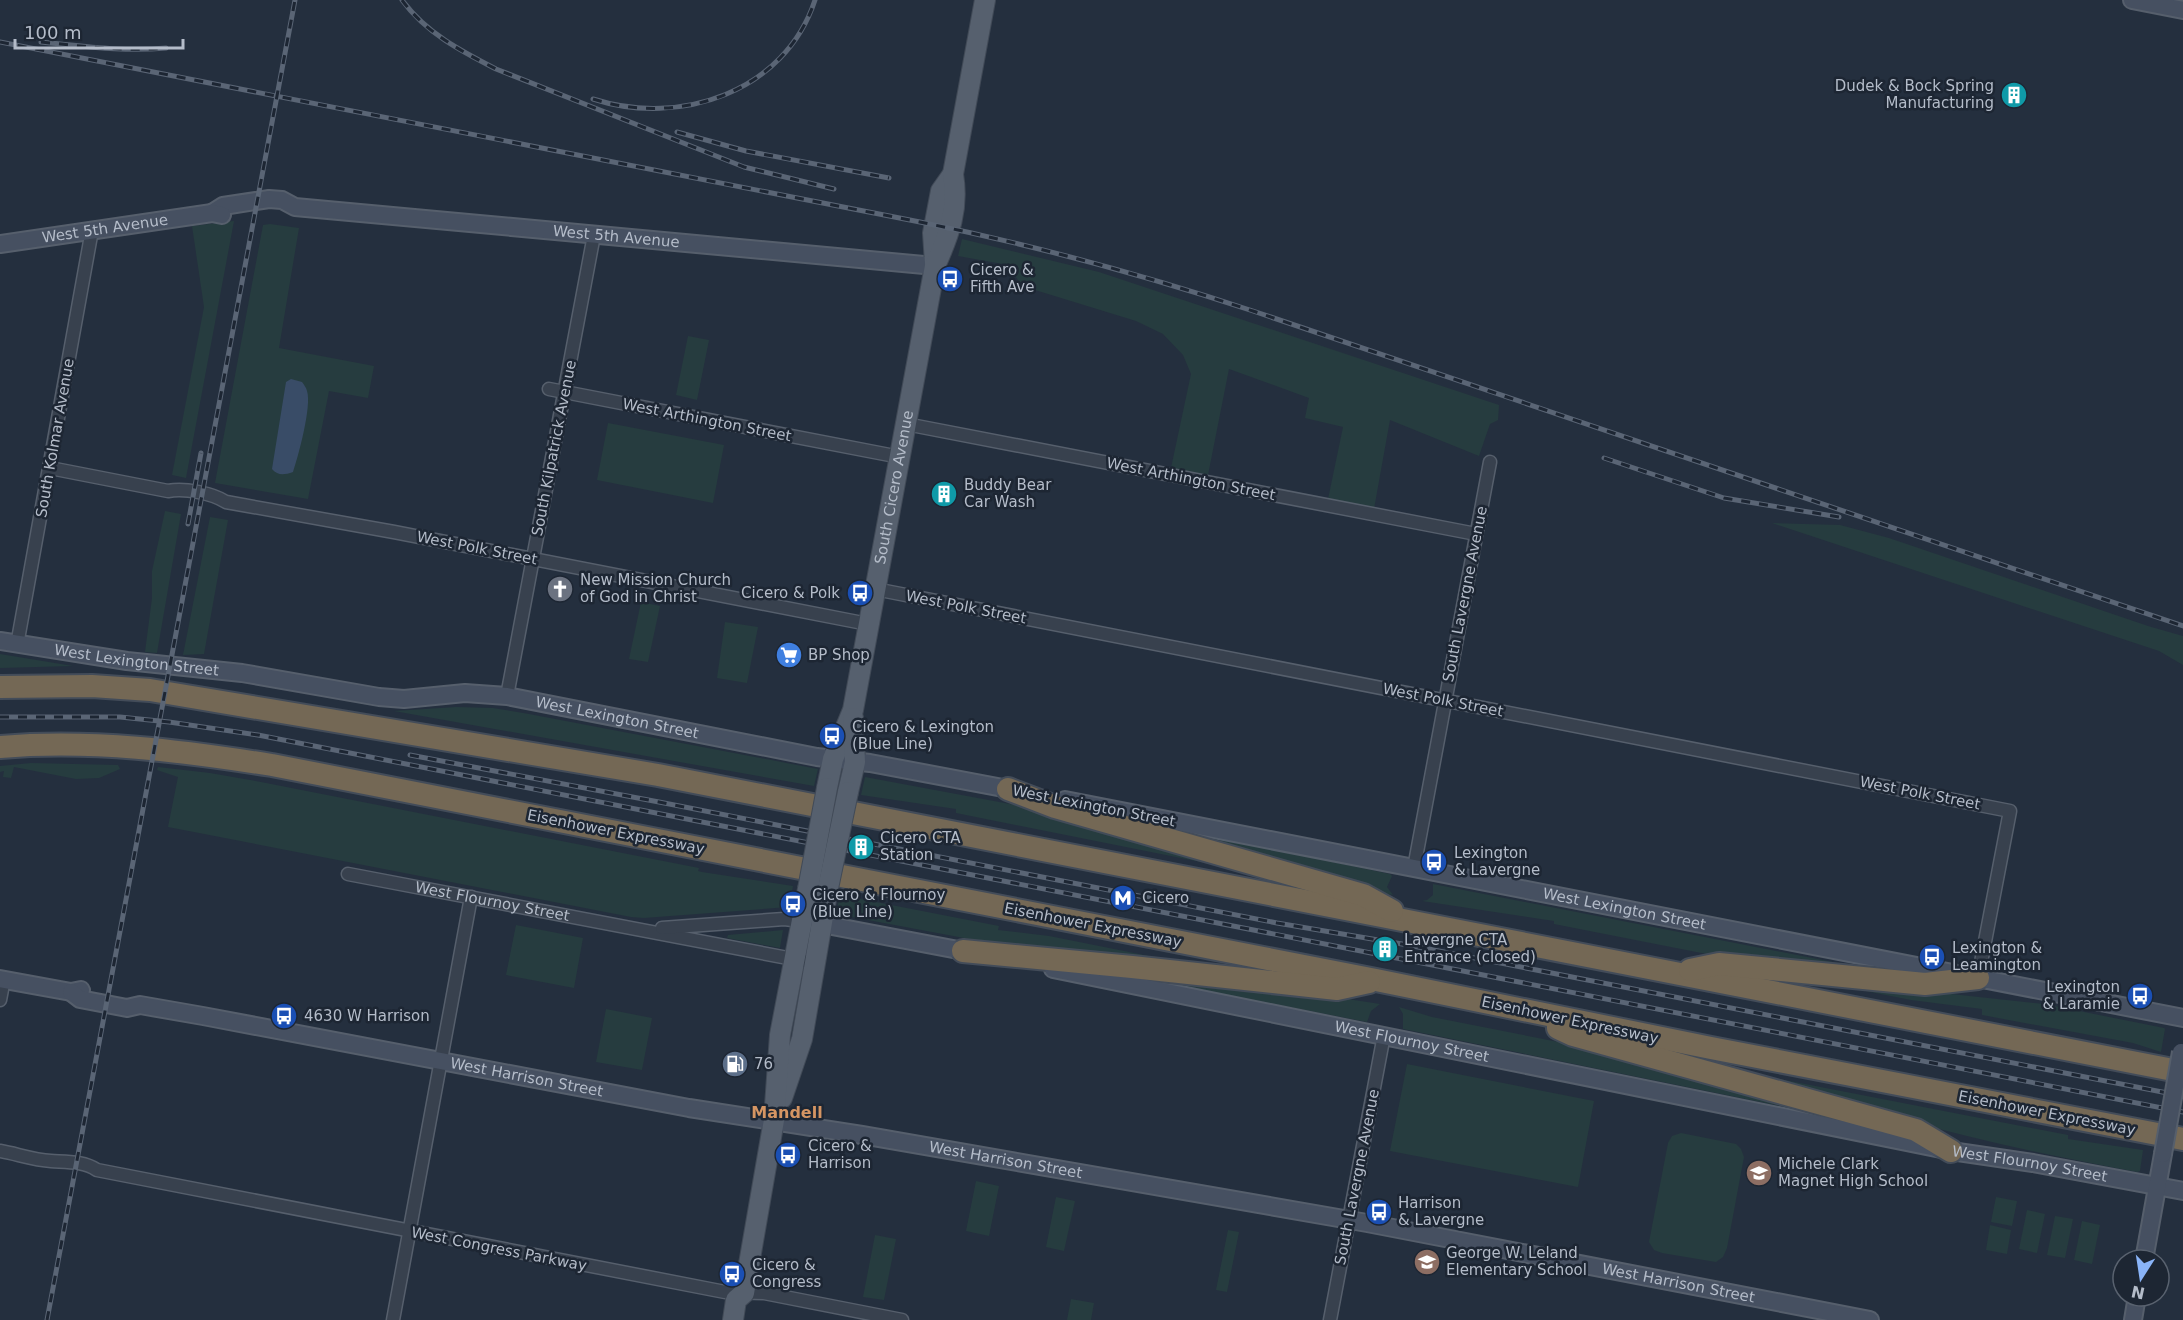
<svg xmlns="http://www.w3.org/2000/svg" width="2183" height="1320" font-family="'DejaVu Sans',sans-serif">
  <rect width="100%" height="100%" fill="#242f3e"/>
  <g fill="#263c3f">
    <polygon points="234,221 186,478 172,475 204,307 192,226"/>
    <polygon points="270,224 299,228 279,348 374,366 368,398 329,391 308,499 215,483 263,225"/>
    <polygon points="962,239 1099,272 1499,405 1498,420 1490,424 1479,456 1390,420 1374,509 1328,499 1343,427 1305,418 1309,398 1229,369 1208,475 1171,468 1191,374 1183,355 1163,334 1136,321 1022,286 1008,265 958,256"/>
    <polygon points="688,336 709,340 697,400 676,395"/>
    <polygon points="608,423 724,445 713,503 597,480"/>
    <polygon points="165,511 181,514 157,653 145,652 152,598 152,571"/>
    <polygon points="210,517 228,520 204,654 183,655"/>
    <polygon points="1772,523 1840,525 1889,538 2148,626 2183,636 2183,665 2159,651"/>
    <polygon points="641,602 660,606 648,662 629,659"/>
    <polygon points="725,622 758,627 747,683 717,678"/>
    <polygon points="0,654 73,666 0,668"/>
    <polygon points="456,707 493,708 529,714 818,769 814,786 394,711"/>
    <polygon points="31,763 118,765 120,769 99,778 76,779 14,767 11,778 3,777 4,771 0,772 0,766"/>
    <polygon points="158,767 210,773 261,782 699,868 698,871 702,872 793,886 789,907 644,918 631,917 168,827 178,777 157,770"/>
    <polygon points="865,777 1026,807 1221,866 956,813 956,809 861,795"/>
    <polygon points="1119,817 1390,874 1392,876 1387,887 1393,895 1371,891"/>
    <polygon points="1433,884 1884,972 1732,959 1554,924 1554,921 1422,901 1427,900 1433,895"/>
    <polygon points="840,895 999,926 998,930 1049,936 1194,965 996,944 836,914"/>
    <polygon points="516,925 583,938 574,988 506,975"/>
    <polygon points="783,930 780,948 727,938 728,935"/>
    <polygon points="1100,971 1335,997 1380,1004 1371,1011 1367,1022"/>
    <polygon points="1795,977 2044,1004 2164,1028 2165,1029 2161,1052 2133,1043 1982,1015 1982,1009 1911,1000"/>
    <polygon points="1399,1007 1432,1017 1609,1052 1873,1125 1403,1029 1403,1014"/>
    <polygon points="606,1009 652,1018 642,1070 596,1062"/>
    <polygon points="1407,1064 1594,1101 1578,1187 1390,1151"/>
    <path d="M1743,1072L2068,1135V1139L2143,1150L2140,1171L2137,1172C2080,1161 2023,1150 1967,1136C1891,1117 1817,1094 1743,1072Z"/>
    <polygon points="1681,1133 1736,1144 1741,1149 1744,1157 1727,1248 1723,1257 1716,1262 1662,1253 1654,1250 1649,1242 1668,1143 1672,1136"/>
    <polygon points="976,1181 999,1186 989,1236 966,1231"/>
    <polygon points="1056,1197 1075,1201 1064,1251 1046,1247"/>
    <polygon points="1996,1197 2017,1201 2012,1226 1991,1222"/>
    <polygon points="2027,1210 2045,1214 2037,1253 2019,1249"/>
    <polygon points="2055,1216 2073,1219 2065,1258 2047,1255"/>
    <polygon points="2082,1221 2100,1225 2092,1264 2074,1260"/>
    <polygon points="1990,1225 2011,1230 2007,1254 1986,1250"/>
    <polygon points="1228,1230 1239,1232 1227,1292 1216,1290"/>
    <polygon points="875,1235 896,1239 884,1300 863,1297"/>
    <polygon points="1071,1299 1094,1303 1091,1320 1067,1320"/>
  </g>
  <path fill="#394c67" d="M291,379L302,382C304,385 306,387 307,391C312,406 298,457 293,472C284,475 278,476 272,469L286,382Z"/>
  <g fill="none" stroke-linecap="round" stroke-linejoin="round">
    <defs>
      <g id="street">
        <polyline points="549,389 900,457"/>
        <polyline points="906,424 1476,534"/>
        <path d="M50,468L168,491C185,488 212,493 226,502L394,532L868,624"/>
        <polyline points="875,589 2010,811 1978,978"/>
        <polyline points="17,645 92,230"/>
        <polyline points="507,696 594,235"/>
        <polyline points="1414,868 1490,462"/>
        <path id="s1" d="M348,874L814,963"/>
        <polyline points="662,928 784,919 801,921"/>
        <polyline points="0,1000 4,979"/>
        <path d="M0,1151C17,1154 34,1160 51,1161C66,1162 84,1161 97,1170L725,1292L764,1293L902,1320"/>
        <polyline points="393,1320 471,897"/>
        <polyline points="1330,1320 1384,1035"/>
      </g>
      <g id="secondary">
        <polyline points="2132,0 2183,10"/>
        <path id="s2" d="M212,213L223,206L269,199L282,200L295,207L935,266"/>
        <path id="s3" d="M0,244L212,213L222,215"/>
        <path id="s4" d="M0,641L127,661L242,673L379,697L404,699L465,693L507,696L817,757L870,763L1019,791"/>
        <path id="s5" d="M1065,800L2183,1018"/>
        <polyline points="811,922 974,953"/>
        <path id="s6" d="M1053,969L1951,1151L2033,1163L2183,1191"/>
        <polyline points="0,979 71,992 81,990"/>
        <path id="s7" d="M71,992L80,999L127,1008L140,1005L203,1016L689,1108L862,1135L1367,1223L1870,1320"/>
        <polyline points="2144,1260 2163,1154"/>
        <polyline points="2133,1320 2137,1296"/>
      </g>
      <g id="primary">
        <polyline points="935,263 933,233 941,191 953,174"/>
        <path id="s8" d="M827,788L833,759L853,710L935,266C949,235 959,209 953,174L985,0"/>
        <polyline points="848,792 855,762 853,718"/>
        <polyline points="782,1098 802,1039 827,893"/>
        <polyline points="733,1320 736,1300 744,1293 774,1120 780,1035 808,889"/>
      </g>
      <g id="highway">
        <polyline points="0,687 92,686 150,690 658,775 2183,1072"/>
        <path d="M0,747C92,739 182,751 272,765L1376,980L1711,1048L2183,1139"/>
        <polyline points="1008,789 1055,807 1363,895 1392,911"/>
        <polyline points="963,951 1132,967 1337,989 1369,982"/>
        <polyline points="1690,970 1719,964 1925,984 1978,978"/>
        <polyline points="1558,1028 1573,1035 1916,1130 1951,1151"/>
      </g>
    </defs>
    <use href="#street" stroke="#565f6c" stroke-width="15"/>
    <use href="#secondary" stroke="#565f6c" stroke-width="20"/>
    <use href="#primary" stroke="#414a57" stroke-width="22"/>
    <use href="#highway" stroke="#434c59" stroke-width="26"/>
    <use href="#street" stroke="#38414e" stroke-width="12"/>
    <use href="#secondary" stroke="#465061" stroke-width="16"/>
    <use href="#primary" stroke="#56606e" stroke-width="20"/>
    <use href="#highway" stroke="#746855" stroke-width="22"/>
    <defs>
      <g id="rail">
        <path d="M402,0C426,33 461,51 496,69L744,167L834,189"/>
        <path d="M0,42L920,222C1033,245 1144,275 1253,311L2183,626"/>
        <path d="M41,42C83,46 124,52 166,48"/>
        <path d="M593,99C680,127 785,92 815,0"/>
        <polyline points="677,132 746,151 889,178"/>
        <polyline points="1604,458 1724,498 1839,517"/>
        <polyline points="188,524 201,453"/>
        <polyline points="0,717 120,717 169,722 258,735 2183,1112"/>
        <polyline points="410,755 659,802 1277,923 1408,945 2183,1096"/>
        <polyline points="47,1320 295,0"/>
      </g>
    </defs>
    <use href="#rail" stroke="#5a6575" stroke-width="5"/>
    <use href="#rail" stroke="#1d2633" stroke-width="3" stroke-dasharray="9" stroke-linecap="butt"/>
    <defs>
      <polyline id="secondary-bridge" points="2163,1154 2181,1052"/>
      <g id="primary-bridge">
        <polyline points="808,889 827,788"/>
        <polyline points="827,893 848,792"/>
      </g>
    </defs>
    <use href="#secondary-bridge" stroke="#565f6c" stroke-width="20" stroke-linecap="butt"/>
    <use href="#primary-bridge" stroke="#414a57" stroke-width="22" stroke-linecap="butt"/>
    <use href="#secondary-bridge" stroke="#465061" stroke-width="16"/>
    <use href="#primary-bridge" stroke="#56606e" stroke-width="20"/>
  </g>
  <defs>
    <symbol id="building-disc" viewBox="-11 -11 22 22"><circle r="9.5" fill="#0f9aa8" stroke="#1d2633"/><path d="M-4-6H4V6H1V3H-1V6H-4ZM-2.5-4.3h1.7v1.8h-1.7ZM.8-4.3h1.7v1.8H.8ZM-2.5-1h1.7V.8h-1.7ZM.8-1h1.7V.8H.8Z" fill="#fff"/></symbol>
    <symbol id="bus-disc" viewBox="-11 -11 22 22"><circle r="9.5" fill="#1a4fb4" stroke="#1d2633"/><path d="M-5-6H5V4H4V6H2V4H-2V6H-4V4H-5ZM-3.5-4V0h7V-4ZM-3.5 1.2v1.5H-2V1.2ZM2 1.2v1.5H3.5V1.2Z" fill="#fff"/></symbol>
    <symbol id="church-disc" viewBox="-11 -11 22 22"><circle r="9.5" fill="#6b7280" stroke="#1d2633"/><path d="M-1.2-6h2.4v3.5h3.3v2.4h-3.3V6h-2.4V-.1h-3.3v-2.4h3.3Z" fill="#fff"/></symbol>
    <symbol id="supermarket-disc" viewBox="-11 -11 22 22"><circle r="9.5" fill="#3f7fe0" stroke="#1d2633"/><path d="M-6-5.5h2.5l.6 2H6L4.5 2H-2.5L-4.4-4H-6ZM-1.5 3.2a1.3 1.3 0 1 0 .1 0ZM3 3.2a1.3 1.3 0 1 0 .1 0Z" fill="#fff"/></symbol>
    <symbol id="metro-disc" viewBox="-11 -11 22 22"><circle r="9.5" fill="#1a4fb4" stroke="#1d2633"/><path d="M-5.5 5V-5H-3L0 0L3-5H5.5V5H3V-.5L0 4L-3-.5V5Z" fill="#fff"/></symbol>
    <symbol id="fuel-disc" viewBox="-11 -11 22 22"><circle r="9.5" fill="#5c6f8a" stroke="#1d2633"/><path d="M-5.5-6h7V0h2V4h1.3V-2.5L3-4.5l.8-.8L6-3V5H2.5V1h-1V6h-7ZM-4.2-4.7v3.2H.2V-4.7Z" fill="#fff"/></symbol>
    <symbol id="school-disc" viewBox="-11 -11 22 22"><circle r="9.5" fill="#8d6e63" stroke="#1d2633"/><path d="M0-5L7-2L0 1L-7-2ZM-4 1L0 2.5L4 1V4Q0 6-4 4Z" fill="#fff"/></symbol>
  </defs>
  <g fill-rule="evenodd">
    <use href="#building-disc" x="1999" y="80" width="30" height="30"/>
    <use href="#bus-disc" x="935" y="264" width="30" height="30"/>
    <use href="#building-disc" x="929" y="479" width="30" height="30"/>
    <use href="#church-disc" x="545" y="574" width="30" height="30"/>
    <use href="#bus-disc" x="845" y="578" width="30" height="30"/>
    <use href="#supermarket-disc" x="774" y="640" width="30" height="30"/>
    <use href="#bus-disc" x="817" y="721" width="30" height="30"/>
    <use href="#building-disc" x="846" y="832" width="30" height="30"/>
    <use href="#bus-disc" x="1419" y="847" width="30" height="30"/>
    <use href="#metro-disc" x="1108" y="883" width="30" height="30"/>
    <use href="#bus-disc" x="778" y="889" width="30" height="30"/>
    <use href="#building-disc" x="1370" y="934" width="30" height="30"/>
    <use href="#bus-disc" x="1917" y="942" width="30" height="30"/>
    <use href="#bus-disc" x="2125" y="981" width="30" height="30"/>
    <use href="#bus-disc" x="269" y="1001" width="30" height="30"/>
    <use href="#fuel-disc" x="720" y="1049" width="30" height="30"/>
    <use href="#bus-disc" x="773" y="1140" width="30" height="30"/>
    <use href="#school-disc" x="1744" y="1158" width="30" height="30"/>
    <use href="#bus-disc" x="1364" y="1197" width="30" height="30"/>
    <use href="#school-disc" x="1412" y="1247" width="30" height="30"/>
    <use href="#bus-disc" x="717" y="1259" width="30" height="30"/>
  </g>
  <g text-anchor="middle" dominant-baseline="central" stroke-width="5" stroke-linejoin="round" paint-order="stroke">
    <g font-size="15" fill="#b4bcc9" stroke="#1d2633" text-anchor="start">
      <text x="1994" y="86" text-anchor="end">Dudek &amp; Bock Spring<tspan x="1994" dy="17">Manufacturing</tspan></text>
      <text x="970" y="270">Cicero &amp;<tspan x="970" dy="17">Fifth Ave</tspan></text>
      <text x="964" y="485">Buddy Bear<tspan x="964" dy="17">Car Wash</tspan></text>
      <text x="580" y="580">New Mission Church<tspan x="580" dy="17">of God in Christ</tspan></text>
      <text x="840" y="593" text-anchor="end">Cicero &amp; Polk</text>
      <text x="808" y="655">BP Shop</text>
      <text x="852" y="727">Cicero &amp; Lexington<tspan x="852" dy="17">(Blue Line)</tspan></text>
      <text x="880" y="838">Cicero CTA<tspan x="880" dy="17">Station</tspan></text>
      <text x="1454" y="853">Lexington<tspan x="1454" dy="17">&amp; Lavergne</tspan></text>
      <text x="812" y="895">Cicero &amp; Flournoy<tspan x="812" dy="17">(Blue Line)</tspan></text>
      <text x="1142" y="898">Cicero</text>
      <text x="1404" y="940">Lavergne CTA<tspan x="1404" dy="17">Entrance (closed)</tspan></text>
      <text x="1952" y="948">Lexington &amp;<tspan x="1952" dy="17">Leamington</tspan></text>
      <text x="2120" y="987" text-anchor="end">Lexington<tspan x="2120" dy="17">&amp; Laramie</tspan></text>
      <text x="304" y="1016">4630 W Harrison</text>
      <text x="754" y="1064">76</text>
      <text x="808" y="1146">Cicero &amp;<tspan x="808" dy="17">Harrison</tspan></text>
      <text x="1778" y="1164">Michele Clark<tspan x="1778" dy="17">Magnet High School</tspan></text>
      <text x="1398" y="1203">Harrison<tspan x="1398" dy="17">&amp; Lavergne</tspan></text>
      <text x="1446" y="1253">George W. Leland<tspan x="1446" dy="17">Elementary School</tspan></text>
      <text x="752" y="1265">Cicero &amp;<tspan x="752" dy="17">Congress</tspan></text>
    </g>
    <g font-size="15" fill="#b4bcc9" stroke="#1d2633">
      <text stroke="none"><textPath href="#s3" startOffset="106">West 5th Avenue</textPath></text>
      <text stroke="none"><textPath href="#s2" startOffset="410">West 5th Avenue</textPath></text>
      <text transform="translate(707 420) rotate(11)">West Arthington Street</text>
      <text transform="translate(55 438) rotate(-80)">South Kolmar Avenue</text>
      <text transform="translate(554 448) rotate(-79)">South Kilpatrick Avenue</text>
      <text transform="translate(1191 479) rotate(11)">West Arthington Street</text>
      <text stroke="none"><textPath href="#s8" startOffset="309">South Cicero Avenue</textPath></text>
      <text transform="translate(477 548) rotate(11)">West Polk Street</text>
      <text transform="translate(1465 594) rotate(-79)">South Lavergne Avenue</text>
      <text transform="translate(966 607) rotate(11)">West Polk Street</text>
      <text stroke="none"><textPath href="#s4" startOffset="138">West Lexington Street</textPath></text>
      <text transform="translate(1443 700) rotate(11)">West Polk Street</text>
      <text stroke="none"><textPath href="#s4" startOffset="624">West Lexington Street</textPath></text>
      <text transform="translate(1920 793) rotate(11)">West Polk Street</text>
      <text transform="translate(1094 806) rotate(11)">West Lexington Street</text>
      <text transform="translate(616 832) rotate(11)">Eisenhower Expressway</text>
      <text stroke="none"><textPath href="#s1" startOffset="147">West Flournoy Street</textPath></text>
      <text stroke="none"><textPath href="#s5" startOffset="570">West Lexington Street</textPath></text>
      <text transform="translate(1093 925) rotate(11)">Eisenhower Expressway</text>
      <text transform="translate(1570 1020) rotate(12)">Eisenhower Expressway</text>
      <text stroke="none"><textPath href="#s6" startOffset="366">West Flournoy Street</textPath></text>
      <text stroke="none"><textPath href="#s7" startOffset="466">West Harrison Street</textPath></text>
      <text transform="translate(2047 1113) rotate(11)">Eisenhower Expressway</text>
      <text stroke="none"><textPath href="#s7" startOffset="952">West Harrison Street</textPath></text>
      <text stroke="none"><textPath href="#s6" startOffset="996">West Flournoy Street</textPath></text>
      <text transform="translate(1357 1177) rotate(-79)">South Lavergne Avenue</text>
      <text transform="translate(499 1249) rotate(11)">West Congress Parkway</text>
      <text stroke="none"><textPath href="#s7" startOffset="1636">West Harrison Street</textPath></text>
    </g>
    <g font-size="16" font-weight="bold" fill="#d59563" stroke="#1d2633">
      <text x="787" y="1112">Mandell</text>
    </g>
  </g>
  <g transform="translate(2141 1278) rotate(192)"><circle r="28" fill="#1d2633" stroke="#59626f" stroke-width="1.5"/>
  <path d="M0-4.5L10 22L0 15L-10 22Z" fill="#8ab4f8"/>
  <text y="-9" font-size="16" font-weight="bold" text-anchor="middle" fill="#b4bcc9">N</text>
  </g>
  <path d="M15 39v9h168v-9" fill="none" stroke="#b4bcc9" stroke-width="3"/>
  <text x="24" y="39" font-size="18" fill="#b4bcc9" stroke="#1d2633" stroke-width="4.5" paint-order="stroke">100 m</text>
</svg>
